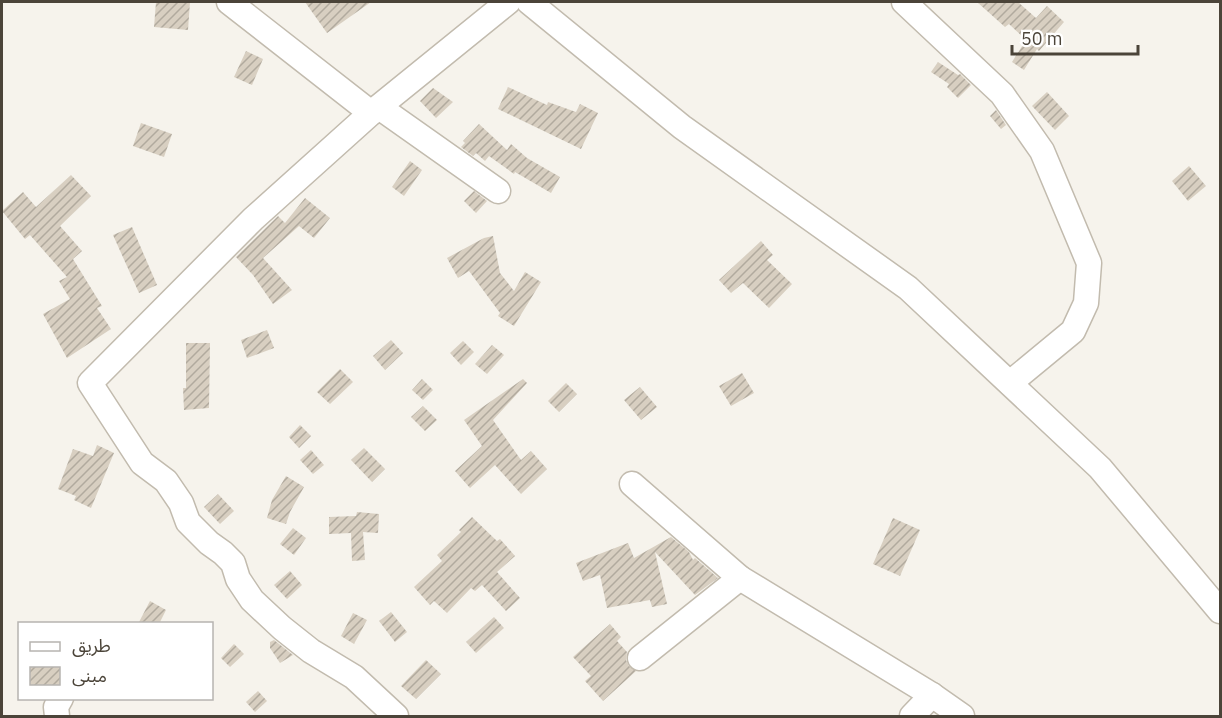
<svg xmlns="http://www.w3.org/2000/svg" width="1222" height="718" font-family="'IBM Plex Sans','Noto Sans Arabic',sans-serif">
  <defs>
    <pattern id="building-hatch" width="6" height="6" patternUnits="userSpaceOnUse" patternTransform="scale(1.5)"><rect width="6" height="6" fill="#d8cfc1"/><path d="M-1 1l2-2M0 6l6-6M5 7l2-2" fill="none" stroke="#b1aa9e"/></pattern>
  </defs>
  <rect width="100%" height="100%" fill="#f6f3ec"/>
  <g fill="url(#building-hatch)">
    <polygon points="156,2 190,2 188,30 154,27"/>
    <polygon points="305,2 371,2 327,33"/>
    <polygon points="977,2 1018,2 1036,18 1047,6 1064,22 1039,51 1037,49 1024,70 1012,62 1026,40 1009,24 1005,27"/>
    <polygon points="246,51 263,59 252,85 234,77"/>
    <polygon points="938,62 958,75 960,74 971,85 958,98 947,87 949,84 931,72"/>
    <polygon points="508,87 547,105 548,102 576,112 580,104 598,113 581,149 498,109"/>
    <polygon points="433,88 453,102 436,118 420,101"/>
    <polygon points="1047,92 1069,116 1055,130 1032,106"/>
    <polygon points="996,110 1006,125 1001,129 990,116"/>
    <polygon points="141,123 172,134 164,157 133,146"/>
    <polygon points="479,124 507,150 511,144 527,158 560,177 551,193 515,172 514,174 489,156 485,161 476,153 473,156 461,147 465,143 463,141"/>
    <polygon points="410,161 422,170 404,196 392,187"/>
    <polygon points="1189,166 1206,186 1188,201 1172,181"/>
    <polygon points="71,175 91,196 60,226 82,251 73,259 102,306 97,308 111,329 67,358 43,314 70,299 59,281 67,277 30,235 25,239 2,211 23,192 36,207"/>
    <polygon points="474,191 487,201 476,213 464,201"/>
    <polygon points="305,198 330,218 314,238 299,226 263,258 292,290 273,304 253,275 236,257 278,216 285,223"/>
    <polygon points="132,227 157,285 139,293 113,235"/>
    <polygon points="493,236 500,273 514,291 525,272 541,282 514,326 498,316 500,313 469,271 458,278 447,258 484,238"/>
    <polygon points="761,241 773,255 767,260 792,284 769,308 743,283 731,293 719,280"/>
    <polygon points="267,330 274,348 247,358 241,340"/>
    <polygon points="391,340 403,353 385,370 373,356"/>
    <polygon points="463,341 474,352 461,365 450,353"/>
    <polygon points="186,343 210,343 209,408 184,410 183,388 186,388"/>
    <polygon points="492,345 504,355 487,374 475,364"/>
    <polygon points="340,369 353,382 330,404 317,392"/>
    <polygon points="742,373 754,393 731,406 719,386"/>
    <polygon points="422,379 433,390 423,400 412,390"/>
    <polygon points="523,379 527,383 493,420 521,460 531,451 547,469 521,494 495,465 470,488 455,471 482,446 464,420"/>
    <polygon points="566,383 577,394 559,412 548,401"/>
    <polygon points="640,387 657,407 641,420 624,400"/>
    <polygon points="423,406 437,420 425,431 411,417"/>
    <polygon points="300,425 311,436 299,448 289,437"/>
    <polygon points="97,445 114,453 91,508 74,500 76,496 58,489 73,449 93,456"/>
    <polygon points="364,448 385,469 372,482 351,460"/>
    <polygon points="311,450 324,465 313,474 300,460"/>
    <polygon points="286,476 304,487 290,512 286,524 267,518 272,500"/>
    <polygon points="218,494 234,511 220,524 204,507"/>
    <polygon points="357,512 379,514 378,533 363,532 365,560 352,561 351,533 329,534 329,517 356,516"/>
    <polygon points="472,517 497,541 500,539 515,556 497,572 520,598 506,611 482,585 475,591 471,588 447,613 434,601 430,605 414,587 442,561 437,555 461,532 459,530"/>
    <polygon points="893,518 920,530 900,576 873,564"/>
    <polygon points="293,528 306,538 294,555 280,544"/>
    <polygon points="671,537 689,552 693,560 695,558 718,578 695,595 655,552 667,604 652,607 650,600 607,608 600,575 583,581 576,563 628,543 634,558"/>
    <polygon points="290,571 302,585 287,599 274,585"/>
    <polygon points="150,601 166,610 159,624 138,624"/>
    <polygon points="391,612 407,632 395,642 379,621"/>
    <polygon points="353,613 367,620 354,644 341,636"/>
    <polygon points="494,617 504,628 476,653 466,642"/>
    <polygon points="610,624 621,637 617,641 627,652 626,660 629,666 636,671 603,701 585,681 591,676 573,657"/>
    <polygon points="274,640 293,655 280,663 270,648 270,642"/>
    <polygon points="234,644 244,654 230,667 221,658"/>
    <polygon points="426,660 441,674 416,699 401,686"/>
    <polygon points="258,691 267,701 255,712 246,702"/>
  </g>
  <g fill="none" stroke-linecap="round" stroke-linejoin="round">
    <defs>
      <g id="minor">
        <polyline points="229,2 371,113 508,2"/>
        <polyline points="529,2 682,127 908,288 1100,468 1220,611"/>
        <polyline points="904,2 1002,94 1042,151 1089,263 1086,303 1073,331 1010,383"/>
        <polyline points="379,107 498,191"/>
        <polyline points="371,113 253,219 90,383 142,463 166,481 181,503 188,522 209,543 223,553 233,563 238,579 252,600 282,628 311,651 354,677 396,716"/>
        <polyline points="632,484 740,578 932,695 962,716"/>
        <polyline points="640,658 740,578"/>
        <polyline points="57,716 56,707 61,698"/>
        <polyline points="912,716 932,695"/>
      </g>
    </defs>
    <use href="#minor" stroke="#c2bbae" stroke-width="27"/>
    <use href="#minor" stroke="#fff" stroke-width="24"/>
  </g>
  <rect width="1222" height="718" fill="none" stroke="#4b4439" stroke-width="6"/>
  <rect x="18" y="622" width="195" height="78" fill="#ffffff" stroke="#b7b4b0" stroke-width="1.5"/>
  <rect x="30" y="642" width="30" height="9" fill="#ffffff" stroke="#b7b4b0" stroke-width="1.5"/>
  <text x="72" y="652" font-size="18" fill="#4b4439">طريق</text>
  <rect x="30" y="667" width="30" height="18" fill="url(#building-hatch)" stroke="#b7b4b0" stroke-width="1.5"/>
  <text x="72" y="682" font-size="18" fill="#4b4439">مبنى</text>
  <path d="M1012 45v9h126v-9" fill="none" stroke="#4b4439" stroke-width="3"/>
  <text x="1021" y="45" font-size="18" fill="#4b4439" stroke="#ffffff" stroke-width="4.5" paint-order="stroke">50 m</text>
</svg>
